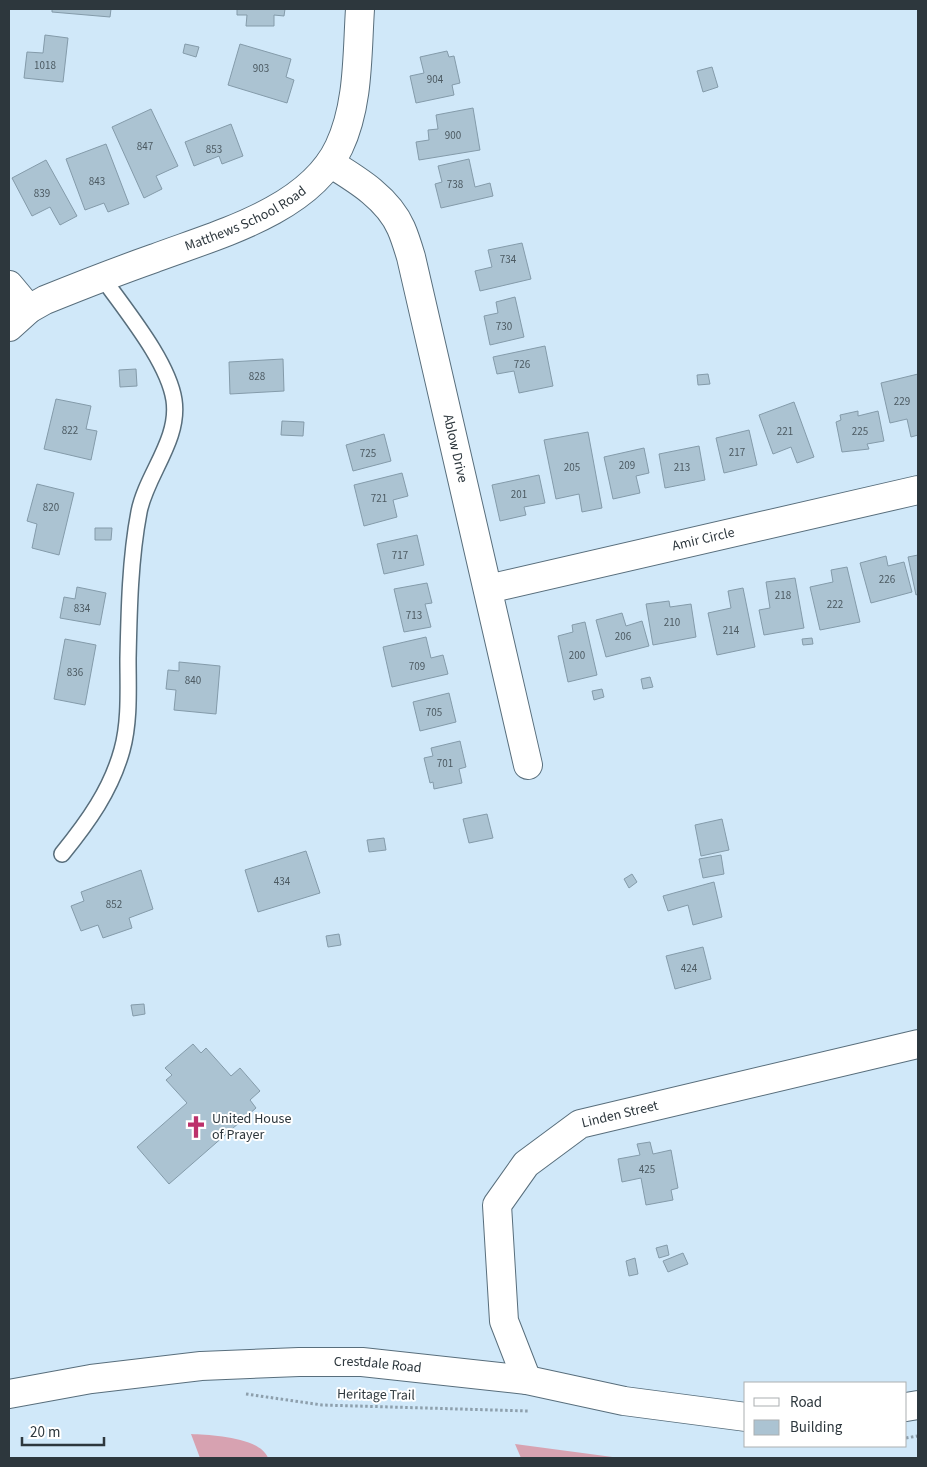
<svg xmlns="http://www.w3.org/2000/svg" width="927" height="1467" font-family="'Source Sans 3',sans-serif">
  <rect width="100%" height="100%" fill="#d0e8f9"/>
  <g fill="#d7a2b1">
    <path d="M191,1434C211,1435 260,1437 268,1458H200Z"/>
    <polygon points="515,1444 620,1458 521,1458"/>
  </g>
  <g fill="#abc3d2" stroke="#849baa">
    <polygon points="52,9 111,9 110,17 52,12"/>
    <polygon points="237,9 285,9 284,16 274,15 274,26 246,26 247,15 237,15"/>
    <polygon points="45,35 68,38 63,82 24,78 27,52 43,53"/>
    <polygon points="185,44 199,47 196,57 183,53"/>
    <polygon points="240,44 291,59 286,77 294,80 287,103 228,85"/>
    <polygon points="447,51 449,57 454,56 460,83 452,85 454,95 416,103 410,76 424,73 420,57"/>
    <polygon points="712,67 718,87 703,92 697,71"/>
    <polygon points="473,108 480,150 419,160 416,142 429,140 428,130 438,129 436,115"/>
    <polygon points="151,109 178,166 156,176 162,189 144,198 112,127"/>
    <polygon points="231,124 243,156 222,164 219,156 194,166 185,142"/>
    <polygon points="106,144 129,204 108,212 104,203 85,210 66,159"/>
    <polygon points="469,159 475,187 490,183 493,196 441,208 435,184 442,182 438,166"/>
    <polygon points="46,160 77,216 60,225 50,207 32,216 12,178"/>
    <polygon points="522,243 531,279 480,291 475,271 492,267 488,250"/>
    <polygon points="515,297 524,337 490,345 484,316 498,313 496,302"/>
    <polygon points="545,346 553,386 519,393 514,371 497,374 493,357"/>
    <polygon points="283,359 284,391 230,394 229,362"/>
    <polygon points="136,369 137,386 120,387 119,370"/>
    <polygon points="708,374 710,384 698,385 697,375"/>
    <polygon points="918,374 918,435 911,437 907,419 890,423 881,383"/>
    <polygon points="56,399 91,406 86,429 97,431 91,460 44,449"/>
    <polygon points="794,402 814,457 797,463 791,447 773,454 759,415"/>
    <polygon points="858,411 858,416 878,411 884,441 867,444 869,449 842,452 836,422 841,420 840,415"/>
    <polygon points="282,421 304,422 303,436 281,435"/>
    <polygon points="749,430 757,465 724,473 716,438"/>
    <polygon points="588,432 602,508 582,512 579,494 556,499 544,440"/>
    <polygon points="384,434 391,461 353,471 346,445"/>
    <polygon points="699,446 705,480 665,488 659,454"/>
    <polygon points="644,448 649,473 636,476 640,493 613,499 604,457"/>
    <polygon points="402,473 408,496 393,500 397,517 364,526 354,485"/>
    <polygon points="539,475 545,503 524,507 526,515 500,521 492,485"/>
    <polygon points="37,484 74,493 59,555 32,548 37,524 27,521"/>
    <polygon points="95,528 112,528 111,540 95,540"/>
    <polygon points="417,535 424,565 384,574 377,544"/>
    <polygon points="918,555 918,594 916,595 908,557"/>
    <polygon points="886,556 888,566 904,562 912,592 871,603 860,563"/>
    <polygon points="847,567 860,622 820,630 810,587 833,582 831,570"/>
    <polygon points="795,578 804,628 764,635 759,610 770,608 766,582"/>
    <polygon points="427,583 432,603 425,604 431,627 404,632 394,589"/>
    <polygon points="77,587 106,593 100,625 60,618 64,597 75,599"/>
    <polygon points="743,588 755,647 717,655 708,613 731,608 728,591"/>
    <polygon points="669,601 670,607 691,604 696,637 653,645 646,604"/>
    <polygon points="622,613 626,626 642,621 649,646 606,657 596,620"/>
    <polygon points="585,622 597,675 568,682 558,636 573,632 572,625"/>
    <polygon points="426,637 431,658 443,655 448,674 392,687 383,647"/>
    <polygon points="812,638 813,644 803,645 802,639"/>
    <polygon points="65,639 96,645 85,705 54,699"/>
    <polygon points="179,662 220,666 216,714 174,710 176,690 166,689 168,670 179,671"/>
    <polygon points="650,677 653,687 643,689 641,679"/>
    <polygon points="602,689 604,697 594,700 592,691"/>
    <polygon points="449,693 456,722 420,731 413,702"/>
    <polygon points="460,741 466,767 459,769 462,783 434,789 433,782 430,783 424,758 433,756 431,748"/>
    <polygon points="487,814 493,838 469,843 463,819"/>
    <polygon points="722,819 729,850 701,856 695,825"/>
    <polygon points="384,838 386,850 369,852 367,840"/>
    <polygon points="306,851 320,893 258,912 245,870"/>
    <polygon points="721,855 724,874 703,878 699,859"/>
    <polygon points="141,870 153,909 129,918 132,928 103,938 98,925 81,931 71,906 84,901 81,892"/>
    <polygon points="632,874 637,882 629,888 624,879"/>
    <polygon points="714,882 722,917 693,925 688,905 668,911 663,896"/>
    <polygon points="339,934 341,945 328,947 326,936"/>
    <polygon points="703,947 711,979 675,989 666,956"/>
    <polygon points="144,1004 145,1014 133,1016 131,1005"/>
    <polygon points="193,1044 201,1053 206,1048 231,1076 240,1068 260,1091 250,1100 256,1108 169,1184 137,1147 187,1103 166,1080 172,1075 165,1068"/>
    <polygon points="650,1142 653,1154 671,1150 678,1188 671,1190 673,1200 646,1205 641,1178 622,1182 618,1159 640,1155 637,1144"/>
    <polygon points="667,1245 669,1255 659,1258 656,1248"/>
    <polygon points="683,1253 688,1264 668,1272 663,1261"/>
    <polygon points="635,1258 638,1274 629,1276 626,1261"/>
  </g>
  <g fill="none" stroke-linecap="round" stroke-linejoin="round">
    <defs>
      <path id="service" d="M62,854C88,822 111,790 122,750C130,721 128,688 128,659C129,611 130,559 139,512C146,475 180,440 174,400C168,361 125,310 102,277"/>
      <g id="minor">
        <path id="s1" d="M330,163C356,179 388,198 401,228C405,237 408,247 411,257L528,765"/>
        <polyline points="9,285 29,309"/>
        <path id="s2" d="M9,327L29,309L45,300C82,285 118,271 155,258C216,235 309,211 339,147C359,105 357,54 360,9"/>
        <path id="s3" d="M488,589L918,490"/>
        <path id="s4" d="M527,1380L504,1321L497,1205L526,1164L580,1124L918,1044"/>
      </g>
      <g id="tertiary">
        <path id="s5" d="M9,1394L91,1379L201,1366L299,1362H362L527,1380L624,1401L746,1417"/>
        <polyline points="906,1407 918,1405"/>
      </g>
    </defs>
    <use href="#service" stroke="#586e7c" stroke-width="18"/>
    <use href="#minor" stroke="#586e7c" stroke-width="30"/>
    <use href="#tertiary" stroke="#586e7c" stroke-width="30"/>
    <g stroke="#8d9fac" stroke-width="3" stroke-dasharray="2.5 2.5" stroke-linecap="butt">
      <polyline points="246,1394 322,1405 528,1411"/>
      <polyline points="906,1438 917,1436"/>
    </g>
    <use href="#service" stroke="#fff" stroke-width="15"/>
    <use href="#minor" stroke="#fff" stroke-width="28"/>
    <use href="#tertiary" stroke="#fff" stroke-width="28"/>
  </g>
  <defs>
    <symbol id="church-bare" viewBox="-9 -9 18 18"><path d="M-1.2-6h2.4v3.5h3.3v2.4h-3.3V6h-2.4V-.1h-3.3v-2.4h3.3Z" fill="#bc316b" stroke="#fff" stroke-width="2.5" paint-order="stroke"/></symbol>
  </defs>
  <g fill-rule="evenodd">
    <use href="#church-bare" x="180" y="1111" width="32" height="32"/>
  </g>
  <g text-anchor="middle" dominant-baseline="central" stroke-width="4" stroke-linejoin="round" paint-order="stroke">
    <g font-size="11" fill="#4c5a62">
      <text x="45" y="65">1018</text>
      <text x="261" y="68">903</text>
      <text x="435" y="79">904</text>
      <text x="453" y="135">900</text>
      <text x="145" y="146">847</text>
      <text x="214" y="149">853</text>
      <text x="97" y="181">843</text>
      <text x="455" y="184">738</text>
      <text x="42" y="193">839</text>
      <text x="508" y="259">734</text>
      <text x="504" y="326">730</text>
      <text x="522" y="364">726</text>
      <text x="257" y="376">828</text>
      <text x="902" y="401">229</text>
      <text x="70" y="430">822</text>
      <text x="785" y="431">221</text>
      <text x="860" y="431">225</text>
      <text x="737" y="452">217</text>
      <text x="368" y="453">725</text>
      <text x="627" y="465">209</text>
      <text x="572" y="467">205</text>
      <text x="682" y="467">213</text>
      <text x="519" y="494">201</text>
      <text x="379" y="498">721</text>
      <text x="51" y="507">820</text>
      <text x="400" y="555">717</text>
      <text x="887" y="579">226</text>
      <text x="783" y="595">218</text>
      <text x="835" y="604">222</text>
      <text x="82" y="608">834</text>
      <text x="414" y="615">713</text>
      <text x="672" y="622">210</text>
      <text x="731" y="630">214</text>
      <text x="623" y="636">206</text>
      <text x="577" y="655">200</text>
      <text x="417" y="666">709</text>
      <text x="75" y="672">836</text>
      <text x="193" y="680">840</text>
      <text x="434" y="712">705</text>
      <text x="445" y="763">701</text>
      <text x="282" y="881">434</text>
      <text x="114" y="904">852</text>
      <text x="689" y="968">424</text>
      <text x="647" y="1169">425</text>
    </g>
    <g font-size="14" fill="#2d373d" stroke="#fff">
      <text stroke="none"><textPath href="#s2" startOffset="262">Matthews School Road</textPath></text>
      <text stroke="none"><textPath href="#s1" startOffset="325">Ablow Drive</textPath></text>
      <text stroke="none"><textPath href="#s3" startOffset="221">Amir Circle</textPath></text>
      <text stroke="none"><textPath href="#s4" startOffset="338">Linden Street</textPath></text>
      <text stroke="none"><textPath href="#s5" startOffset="371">Crestdale Road</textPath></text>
      <text transform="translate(376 1395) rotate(1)">Heritage Trail</text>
    </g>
    <g font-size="14" fill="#2d373d" stroke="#fff" text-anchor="start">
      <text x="212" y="1119">United House<tspan x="212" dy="16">of Prayer</tspan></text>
    </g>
  </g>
  <rect width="927" height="1467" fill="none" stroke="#2d373d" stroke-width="20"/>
  <rect x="744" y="1382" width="162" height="65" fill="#ffffff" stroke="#abafb1"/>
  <rect x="754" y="1398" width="25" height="8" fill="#ffffff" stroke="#abafb1"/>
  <text x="790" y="1407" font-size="15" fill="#2d373d">Road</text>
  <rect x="754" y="1420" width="25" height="15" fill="#abc3d2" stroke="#abafb1"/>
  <text x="790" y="1432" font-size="15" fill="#2d373d">Building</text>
  <path d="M22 1437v8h82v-8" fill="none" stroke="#2d373d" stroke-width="2.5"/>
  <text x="30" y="1437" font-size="15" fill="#2d373d" stroke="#ffffff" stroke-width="4" paint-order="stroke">20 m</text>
</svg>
